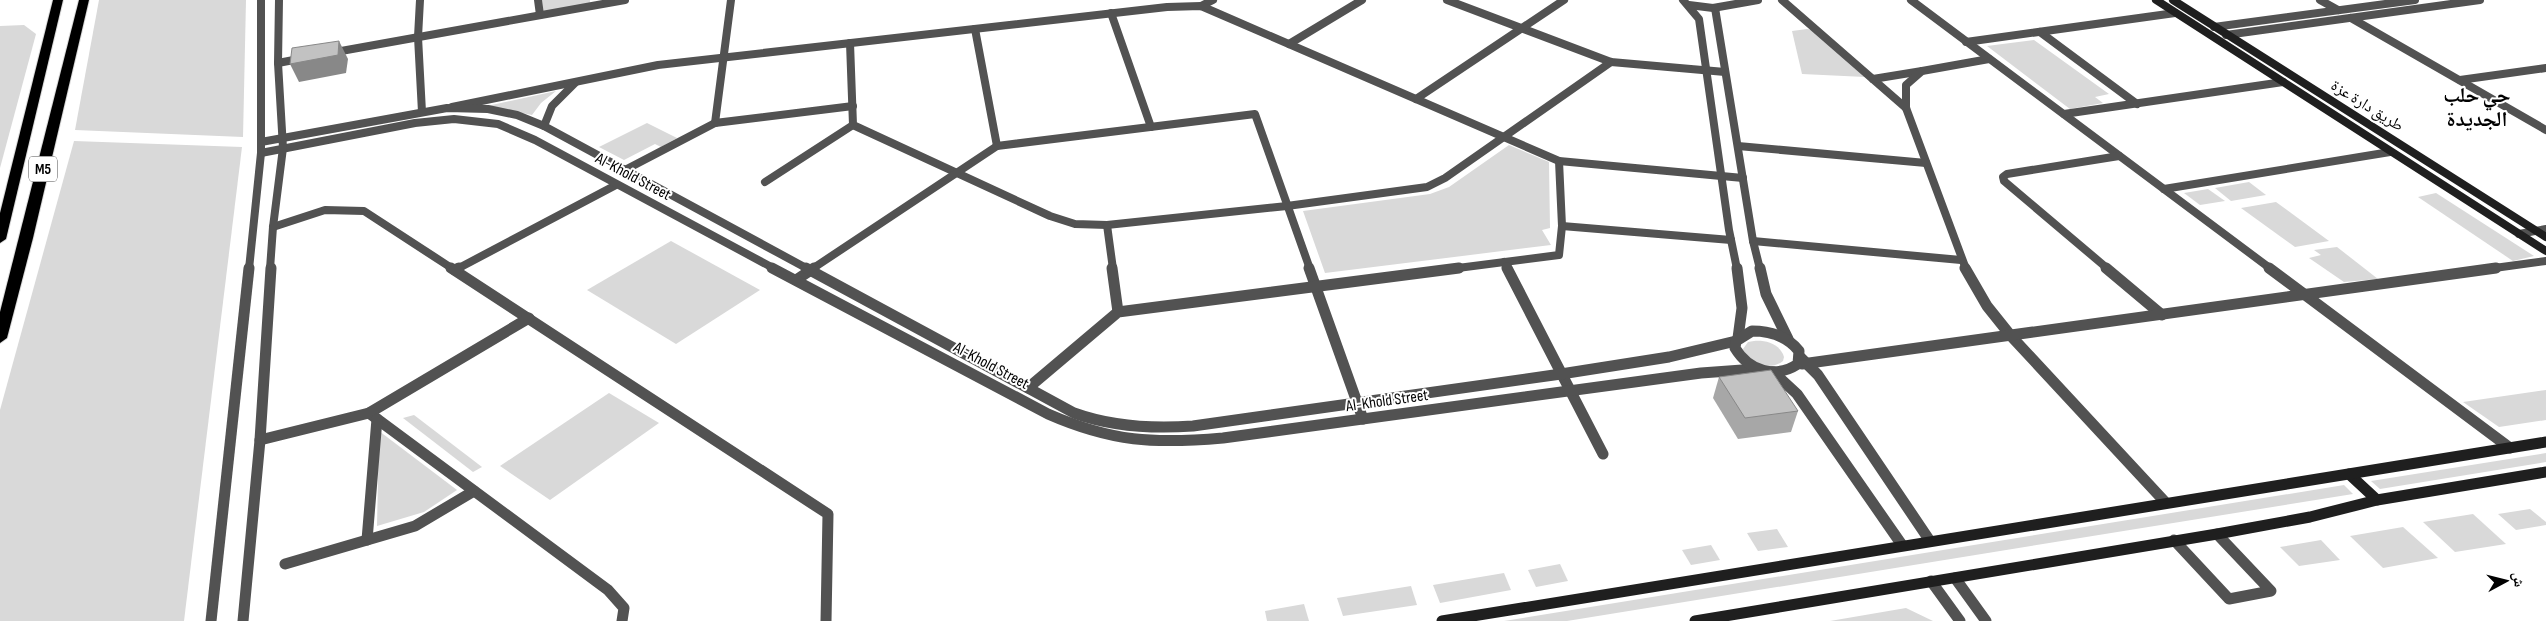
<svg xmlns="http://www.w3.org/2000/svg" width="2546" height="621" font-family="'Sofia Sans Condensed','Noto Naskh Arabic',sans-serif">
  <rect width="100%" height="100%" fill="#fff"/>
  <g fill="#d9d9d9">
    <polygon points="99,0 246,0 243,137 75,130"/>
    <polygon points="542,0 590,0 590,4 543,12"/>
    <polygon points="24,25 36,34 0,168 0,26"/>
    <polygon points="1807,29 1813,30 1865,77 1802,74 1792,31"/>
    <polygon points="2034,40 2109,94 2095,97 2103,103 2070,109 1987,46"/>
    <polygon points="556,91 541,103 532,115 487,106"/>
    <polygon points="647,123 677,138 661,147 655,144 624,160 599,147"/>
    <polygon points="74,141 242,147 184,621 0,621 0,410"/>
    <polygon points="1509,145 1549,162 1550,228 1542,230 1551,245 1325,273 1303,211 1430,194 1449,187"/>
    <polygon points="2249,182 2266,195 2231,201 2215,188"/>
    <polygon points="2208,189 2225,201 2200,205 2184,193"/>
    <polygon points="2436,193 2534,256 2513,261 2418,197"/>
    <polygon points="2276,202 2329,241 2295,247 2241,208"/>
    <polygon points="671,241 760,290 676,344 587,290"/>
    <polygon points="2337,247 2378,279 2344,282 2309,258 2321,255 2314,250"/>
    <path d="M1754,341C1766,340 1780,344 1784,357L1783,361C1771,371 1747,365 1743,349L1748,342Z"/>
    <polygon points="2546,390 2546,420 2499,427 2463,402"/>
    <polygon points="609,393 659,423 550,500 500,466"/>
    <polygon points="414,415 482,467 473,472 403,418"/>
    <polygon points="379,431 457,490 424,512 377,526"/>
    <polygon points="2546,453 2546,462 2380,489 2371,481"/>
    <polygon points="2344,485 2353,494 1567,621 1504,621"/>
    <polygon points="2530,509 2546,522 2546,525 2516,530 2498,514"/>
    <polygon points="2473,514 2506,544 2455,552 2423,522"/>
    <polygon points="2403,527 2438,558 2383,568 2350,536"/>
    <polygon points="1777,529 1788,547 1758,551 1747,533"/>
    <polygon points="2321,540 2340,560 2299,566 2280,547"/>
    <polygon points="1711,545 1720,560 1691,565 1682,550"/>
    <polygon points="1560,564 1568,581 1536,587 1528,570"/>
    <polygon points="1504,573 1511,590 1440,603 1433,585"/>
    <polygon points="1411,586 1417,605 1343,616 1337,598"/>
    <polygon points="1304,604 1309,621 1267,621 1265,611"/>
    <polygon points="1906,608 1933,621 1830,621"/>
  </g>
  <g fill="none" stroke-linecap="round" stroke-linejoin="round">
    <defs>
      <g id="trunk">
        <polygon points="53,0 63,0 6,239 0,243 0,213"/>
        <polygon points="79,0 89,0 33,238 7,338 0,343 0,312"/>
      </g>
    </defs>
    <use href="#trunk" stroke="#dbdbdb" stroke-width="2"/>
    <g stroke="#525252" stroke-width="8">
      <polyline points="420,0 418,37 422,112"/>
      <polyline points="538,0 540,15"/>
      <polyline points="1447,0 1611,62 1725,72"/>
      <polyline points="1782,0 1906,108"/>
      <polyline points="1911,0 2271,269"/>
      <polyline points="2320,0 2338,10"/>
      <polyline points="1201,6 1213,0"/>
      <polyline points="1111,13 1151,127"/>
      <polyline points="2351,18 2546,130"/>
      <polyline points="975,29 997,146"/>
      <polyline points="2040,32 2137,104"/>
      <polyline points="1966,42 2175,13"/>
      <polyline points="850,43 853,125 1050,216 1075,224 1107,225 1287,206 1427,187 1445,178 1611,62"/>
      <polyline points="1289,44 1362,0"/>
      <polyline points="330,53 625,0"/>
      <polyline points="278,63 304,58"/>
      <polyline points="1873,79 1922,71"/>
      <polyline points="2460,80 2546,68"/>
      <polyline points="1416,99 1564,0"/>
      <polyline points="452,107 658,65 1167,7 1201,6 1559,161 1743,178"/>
      <polyline points="2064,114 2283,82"/>
      <polyline points="715,123 731,0"/>
      <polyline points="544,126 552,106 575,83"/>
      <polyline points="1738,146 1926,163"/>
      <polyline points="623,171 715,123 853,106"/>
      <polyline points="765,182 853,125"/>
      <polyline points="2164,189 2390,152"/>
      <polyline points="1107,225 1113,269"/>
      <polyline points="1562,226 1731,240"/>
      <polyline points="273,227 325,210 364,211 453,269"/>
      <polyline points="2519,234 2546,229"/>
      <polyline points="1753,241 1961,260"/>
      <polyline points="1504,262 1508,269"/>
      <polyline points="457,269 616,185"/>
      <polyline points="812,269 997,146 1255,114 1310,269"/>
      <polyline points="1450,269 1559,255 1562,226 1559,161"/>
      <polyline points="1966,269 1906,108 1906,85 1922,71 1989,59"/>
      <polyline points="2108,269 2004,181 2003,177 2007,174 2119,156"/>
      <polyline points="2487,269 2546,261"/>
    </g>
    <g stroke="#525252" stroke-width="11">
      <polyline points="451,268 828,514 826,621"/>
      <polyline points="1112,268 1118,312"/>
      <polyline points="1309,268 1363,419"/>
      <polyline points="1507,268 1603,454"/>
      <polyline points="1965,268 1987,306 2011,336 2166,503"/>
      <polyline points="2106,268 2162,315"/>
      <polyline points="2269,268 2510,448"/>
      <polyline points="455,270 459,268"/>
      <polyline points="796,280 814,268"/>
      <polyline points="1802,364 2496,268"/>
      <polyline points="1028,388 1118,312 1459,268"/>
      <polyline points="369,413 608,590 624,608 622,621"/>
      <polyline points="260,440 369,413 529,318"/>
      <polyline points="367,540 377,419"/>
      <polyline points="2174,540 2229,599 2271,591 2217,534"/>
      <polyline points="285,564 415,526 474,491"/>
      <polyline points="1955,578 1986,621"/>
      <polyline points="1931,581 1960,621"/>
    </g>
    <g stroke="#525252" stroke-width="8">
      <polyline points="1683,0 1699,19 1729,230 1737,269"/>
      <polyline points="1689,5 1713,8 1758,0"/>
      <polyline points="1715,8 1753,241 1760,269"/>
      <polyline points="2214,27 2415,0"/>
      <polyline points="2226,35 2480,0"/>
      <polyline points="261,142 447,108 488,109 517,115 544,126 808,269"/>
      <polyline points="261,153 415,123 454,119 498,124 535,140 775,269"/>
      <polyline points="249,269 261,153 261,0"/>
      <polyline points="270,269 273,227 283,148 278,63 279,0"/>
    </g>
    <g stroke="#525252" stroke-width="11">
      <path d="M772,268L1048,414C1112,442 1154,444 1223,438L1701,373L1756,369"/>
      <path d="M806,268L1074,413C1113,427 1152,429 1193,426L1561,374L1669,357L1736,341"/>
      <polyline points="1737,268 1742,308 1738,338"/>
      <polyline points="1760,268 1766,294 1788,339"/>
      <path d="M1752,331C1771,331 1787,336 1799,351L1798,364C1775,379 1749,371 1735,348L1736,341Z"/>
      <polyline points="1800,357 1818,375 1930,541"/>
      <polyline points="1773,372 1797,394 1902,545"/>
      <polyline points="211,621 249,268"/>
      <polyline points="243,621 260,440 271,268"/>
    </g>
    <g stroke="#1f1f1f" stroke-width="8">
      <polyline points="2156,0 2546,251"/>
      <polyline points="2173,0 2546,237"/>
    </g>
    <g stroke="#1f1f1f" stroke-width="11">
      <polyline points="2349,474 2377,500"/>
      <polyline points="1442,621 2546,442"/>
      <polyline points="1695,621 2217,534 2310,517 2377,500 2546,472"/>
    </g>
    <use href="#trunk" fill="#000" fill-rule="evenodd"/>
  </g>
  <polygon fill="#a7a7a7" points="1719,377 1798,411 1791,432 1738,439 1713,398"/>
  <polygon fill="#888" points="339,41 348,59 346,73 299,82 290,64"/>
  <g fill="#c2c2c2" stroke="#888">
    <polygon points="339,41 338,55 290,64 292,48"/>
    <polygon points="1771,370 1798,411 1745,418 1719,377"/>
  </g>
  <g text-anchor="middle" dominant-baseline="central" stroke-width="4" stroke-linejoin="round" paint-order="stroke">
    <rect fill="#fff" stroke="#4c4c4c" stroke-width="1" x="29" y="156.5" width="28" height="25" rx="4"/>
    <g font-size="15" font-weight="bold" fill="#000">
      <text x="43" y="169">M5</text>
    </g>
    <g font-size="16" fill="#000" stroke="#fff">
      <text transform="translate(2367 106) rotate(32)">طريق دارة عزة</text>
      <text transform="translate(633 177) rotate(28)">Al-Khold Street</text>
      <text transform="translate(991 366) rotate(28)">Al-Khold Street</text>
      <text transform="translate(1387 401) rotate(-8)">Al-Khold Street</text>
    </g>
    <g font-size="21" font-weight="bold" fill="#000" stroke="#fff">
      <text x="2477" y="95">حي حلب<tspan x="2477" dy="24">الجديدة</tspan></text>
    </g>
  </g>
  <g transform="translate(2506 581) rotate(83)" stroke="#ffffff" stroke-width="4" paint-order="stroke">
  <path d="M0-4L9 19L0 12L-9 19Z" fill="#000000"/>
  <text y="-8" font-size="14" font-weight="bold" text-anchor="middle" fill="#000000">ش</text>
  </g>
</svg>
